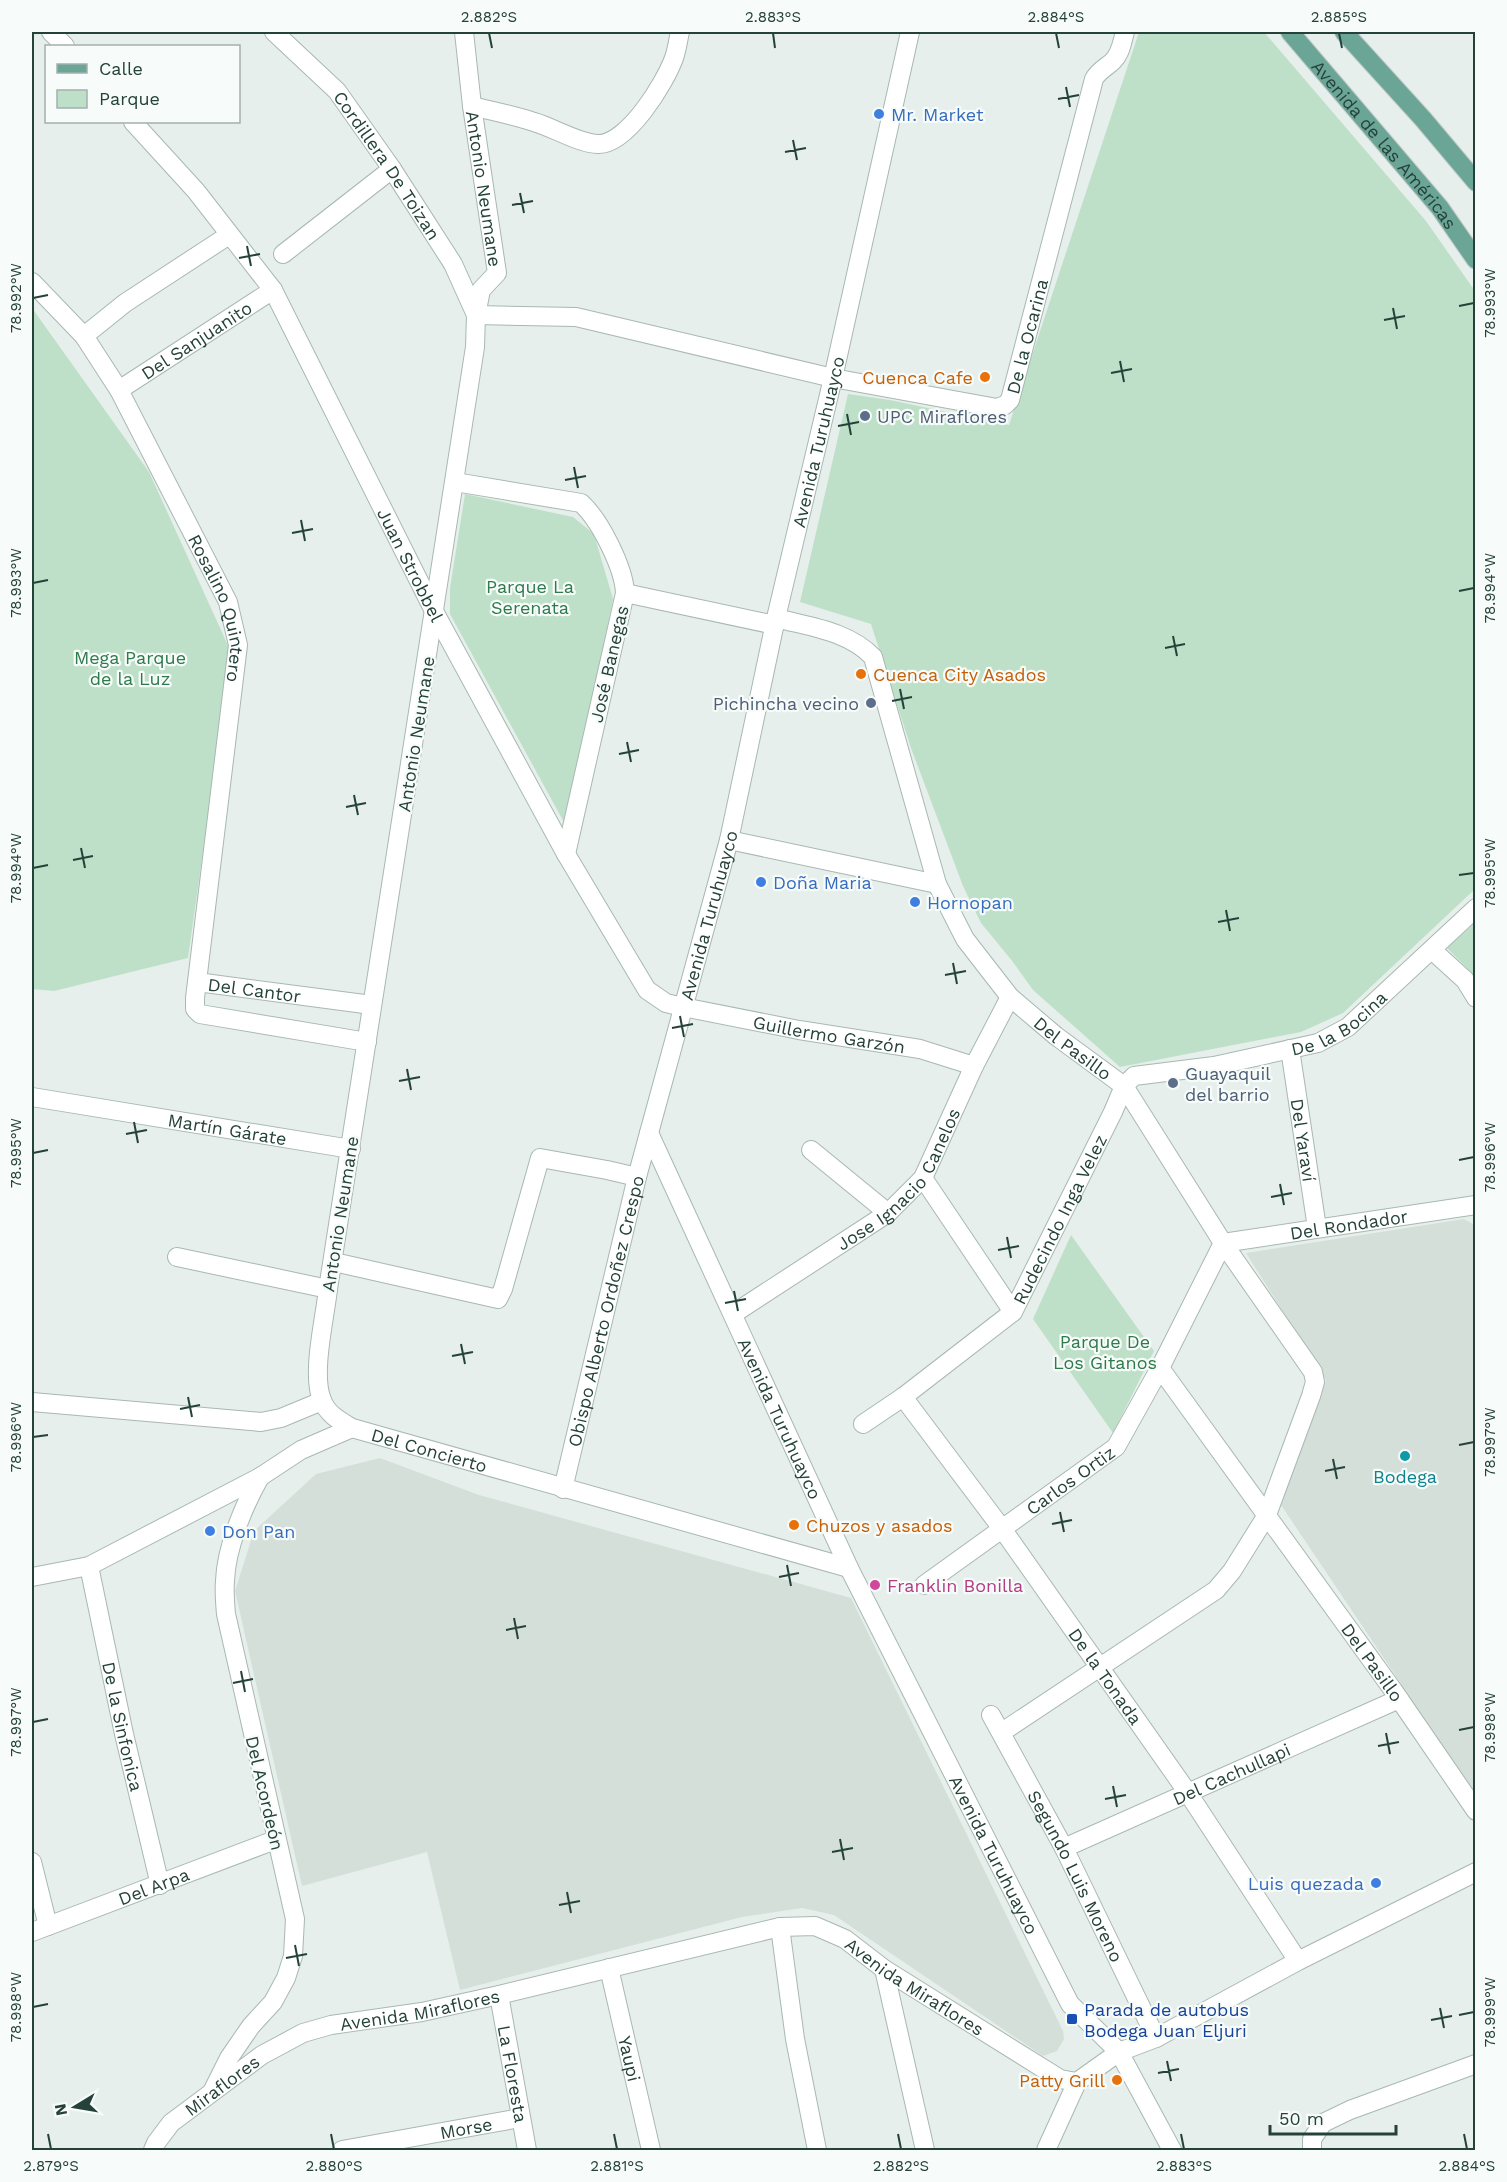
<svg xmlns="http://www.w3.org/2000/svg" width="1507" height="2182" font-family="'Work Sans',sans-serif">
  <rect width="100%" height="100%" fill="#e6efeb"/>
  <g fill="#d4dfda">
    <polygon points="1464,1219 1475,1225 1475,1794 1279,1502 1326,1380 1246,1253"/>
    <polygon points="380,1458 479,1495 851,1598 1063,2031 1064,2039 1057,2051 1043,2056 834,1915 802,1908 742,1917 460,1990 427,1852 302,1886 235,1591 254,1531 316,1474"/>
  </g>
  <g fill="#bfe0c8">
    <polygon points="1139,32 1264,32 1426,221 1475,291 1475,889 1343,1013 1301,1032 1120,1067 1033,990 1013,962 981,923 963,886 911,748 871,624 800,602 848,394 890,400 1009,425"/>
    <polygon points="32,308 149,472 231,652 188,958 54,991 32,989"/>
    <polygon points="465,494 573,517 594,534 613,599 566,826 450,614 450,588"/>
    <polygon points="1475,923 1475,976 1447,948"/>
    <polygon points="1071,1235 1154,1351 1113,1433 1033,1319"/>
  </g>
  <g fill="none" stroke-linecap="round" stroke-linejoin="round">
    <defs>
      <g id="minor">
        <polyline points="51,32 65,46"/>
        <path id="s1" d="M274,32L337,91L392,169L453,264L476,315L576,317L833,378L997,408L1005,405L1010,400L1094,79C1099,70 1107,67 1113,61C1121,53 1122,42 1125,32"/>
        <path id="s2" d="M464,32L472,106L497,273L481,290L476,315L475,347L328,1289C325,1318 311,1374 322,1400C327,1414 340,1421 352,1428L849,1568"/>
        <path d="M472,106C492,111 513,115 534,122C552,127 580,144 598,144C627,145 665,83 674,58C677,50 678,40 680,32"/>
        <path id="s3" d="M133,122L196,191L273,290L435,613L566,854L647,990L666,1003L683,1007L799,1030L920,1049L974,1066"/>
        <polyline points="283,254 392,169"/>
        <path id="s4" d="M32,282L84,336L119,390L228,602L238,645L195,998V1009L200,1014L367,1042"/>
        <polyline points="84,336 125,303 229,235"/>
        <path id="s5" d="M119,390L273,290"/>
        <path d="M455,482L581,503C600,520 624,568 625,593L566,854"/>
        <polyline points="625,593 775,625"/>
        <path id="s6" d="M776,618C810,627 848,631 873,657L937,884L965,939L1010,997L1056,1036L1124,1086L1223,1243L1313,1372L1315,1382L1311,1396L1267,1515L1232,1571L1216,1590L1002,1732"/>
        <polyline points="729,840 937,884"/>
        <polyline points="1432,950 1465,980 1476,998"/>
        <path id="s7" d="M197,982L372,1005"/>
        <path id="s8" d="M1290,1049L1317,1228"/>
        <path id="s9" d="M32,1097L351,1149"/>
        <path id="s10" d="M649,1133L849,1568L1070,2004L1119,2052L1172,2150"/>
        <polyline points="811,1150 888,1213"/>
        <polyline points="923,1178 1013,1312"/>
        <polyline points="177,1257 328,1289"/>
        <polyline points="334,1262 498,1299 503,1289 540,1158 607,1170 637,1177"/>
        <path id="s11" d="M733,1314L888,1213L923,1178L974,1066L1010,997"/>
        <path id="s12" d="M1160,1368L1393,1690L1476,1811"/>
        <path id="s13" d="M903,1397L1003,1530L1188,1793L1298,1961"/>
        <polyline points="32,1402 261,1422 281,1418 322,1401"/>
        <path id="s14" d="M863,1424L903,1397L1013,1312L1113,1112L1124,1086L1134,1076L1214,1066L1318,1043L1348,1027L1476,908"/>
        <path id="s15" d="M563,1489L637,1177L729,840L776,618L833,378L910,32"/>
        <path id="s16" d="M89,1566L124,1734L160,1885"/>
        <polyline points="32,1577 89,1566 260,1477 301,1450 352,1428"/>
        <path id="s17" d="M924,1585L1116,1447L1160,1368L1223,1243L1476,1205"/>
        <path id="s18" d="M991,1715L1064,1848L1156,2038"/>
        <path id="s19" d="M1064,1848L1399,1699"/>
        <polyline points="32,1862 48,1926"/>
        <polyline points="780,1927 795,2039 817,2150"/>
        <path id="s20" d="M32,1932L275,1840"/>
        <path id="s21" d="M609,1968L651,2150"/>
        <polyline points="884,1969 925,2150"/>
        <path id="s22" d="M499,1995L527,2150"/>
        <path d="M213,2090L229,2058L251,2026L273,2002L286,1978L293,1956L295,1919L226,1614C225,1603 224,1592 225,1581C226,1548 244,1505 260,1477"/>
        <path id="s23" d="M153,2150L156,2143L171,2123L262,2055L303,2033L331,2025L422,2012L499,1995L780,1927L815,1926L845,1939L884,1969L1060,2079L1077,2082L1119,2052L1156,2038L1298,1961L1476,1872"/>
        <path id="s24" d="M342,2150L520,2118"/>
        <polyline points="1046,2150 1077,2082"/>
        <polyline points="1312,2150 1312,2139 1323,2123 1350,2110 1476,2064"/>
      </g>
      <g id="major">
        <path id="s25" d="M1290,32L1440,208L1476,260"/>
        <polyline points="1344,32 1423,119 1476,182"/>
      </g>
    </defs>
    <use href="#minor" stroke="#a8b8b2" stroke-width="20"/>
    <use href="#major" stroke="#c2cac8" stroke-width="20"/>
    <use href="#minor" stroke="#fff" stroke-width="18"/>
    <use href="#major" stroke="#6aa596" stroke-width="18"/>
  </g>
  <path fill="none" stroke="#24423a" stroke-width="2" d="M489,33L492,48M773,33L775,48M1056,33L1059,48M1339,33L1342,48M1066,87L1070,107M1058,99L1079,95M793,140L797,160M785,152L806,148M520,193L524,213M512,205L533,201M247,246L251,266M239,258L260,254M33,298L48,295M1459,306L1474,303M1393,308L1397,329M1384,320L1405,316M1120,361L1124,382M1111,373L1132,369M847,414L851,435M838,426L859,422M574,467L578,488M565,480L586,476M301,520L305,541M292,533L313,529M33,583L48,580M1459,591L1474,588M1173,636L1177,656M1165,648L1185,644M900,689L904,709M892,701L912,697M627,742L631,762M619,754L639,750M354,795L358,815M346,807L366,803M81,848L85,868M73,860L93,856M33,868L48,865M1459,875L1474,873M1226,910L1230,931M1218,922L1239,918M953,963L957,984M945,975L966,971M680,1016L684,1037M672,1028L693,1024M407,1069L411,1090M399,1081L420,1077M134,1122L138,1143M126,1134L147,1130M33,1153L48,1150M1459,1160L1474,1157M1280,1184L1284,1205M1271,1197L1292,1193M1007,1237L1011,1258M998,1250L1019,1246M734,1291L738,1311M725,1303L746,1299M461,1344L465,1364M452,1356L473,1352M188,1397L192,1417M180,1409L200,1405M33,1437L48,1435M1459,1445L1474,1442M1333,1459L1337,1479M1325,1471L1345,1467M1060,1512L1064,1532M1052,1524L1072,1520M787,1565L791,1586M779,1577L799,1573M514,1618L518,1639M506,1630L526,1626M241,1671L245,1692M233,1683L253,1679M33,1722L48,1719M1459,1730L1474,1727M1386,1733L1390,1754M1378,1746L1399,1742M1113,1786L1117,1807M1105,1799L1126,1795M840,1839L844,1860M832,1852L853,1848M567,1892L571,1913M559,1905L580,1901M295,1945L299,1966M286,1958L307,1954M33,2007L48,2004M1440,2008L1444,2028M1459,2015L1474,2012M1431,2020L1452,2016M1167,2061L1171,2081M1158,2073L1179,2069M48,2134L51,2149M331,2134L334,2149M614,2134L617,2149M898,2134L901,2149M1181,2134L1184,2149M1464,2134L1467,2149"/>
  <g fill="#3f7fe0" stroke="#f7fbf9" stroke-width="2">
    <circle cx="879" cy="114" r="6"/>
    <circle cx="761" cy="882" r="6"/>
    <circle cx="915" cy="902" r="6"/>
    <circle cx="210" cy="1531" r="6"/>
    <circle cx="1376" cy="1883" r="6"/>
  </g>
  <g fill="#e8710a" stroke="#f7fbf9" stroke-width="2">
    <circle cx="985" cy="377" r="6"/>
    <circle cx="861" cy="674" r="6"/>
    <circle cx="794" cy="1525" r="6"/>
    <circle cx="1117" cy="2080" r="6"/>
  </g>
  <g fill="#5c6f8a" stroke="#f7fbf9" stroke-width="2">
    <circle cx="865" cy="416" r="6"/>
    <circle cx="871" cy="703" r="6"/>
    <circle cx="1173" cy="1083" r="6"/>
  </g>
  <circle fill="#0f9aa8" stroke="#f7fbf9" stroke-width="2" cx="1405" cy="1456" r="6"/>
  <circle fill="#d1479c" stroke="#f7fbf9" stroke-width="2" cx="875" cy="1585" r="6"/>
  <rect fill="#1a4fb4" stroke="#f7fbf9" stroke-width="2" x="1066" y="2013" width="12" height="12" rx="3"/>
  <g text-anchor="middle" dominant-baseline="central" stroke-width="4.5" stroke-linejoin="round" paint-order="stroke">
    <g font-size="18" fill="#366cbe" stroke="#f7fbf9" text-anchor="start">
      <text x="891" y="114">Mr. Market</text>
      <text x="773" y="882">Doña Maria</text>
      <text x="927" y="902">Hornopan</text>
      <text x="222" y="1531">Don Pan</text>
      <text x="1364" y="1883" text-anchor="end">Luis quezada</text>
    </g>
    <g font-size="18" fill="#24423a" stroke="#f7fbf9">
      <text stroke="none"><textPath href="#s25" startOffset="147">Avenida de las Américas</textPath></text>
      <text stroke="none"><textPath href="#s1" startOffset="176">Cordillera De Toizan</textPath></text>
      <text stroke="none"><textPath href="#s2" startOffset="158">Antonio Neumane</textPath></text>
      <text stroke="none"><textPath href="#s1" startOffset="963">De la Ocarina</textPath></text>
      <text stroke="none"><textPath href="#s5" startOffset="92">Del Sanjuanito</textPath></text>
      <text stroke="none"><textPath href="#s15" startOffset="1078">Avenida Turuhuayco</textPath></text>
      <text stroke="none"><textPath href="#s3" startOffset="526">Juan Strobbel</textPath></text>
      <text stroke="none"><textPath href="#s4" startOffset="381">Rosalino Quintero</textPath></text>
      <text transform="translate(609 664) rotate(-77)">José Banegas</text>
      <text transform="translate(416 734) rotate(-81)">Antonio Neumane</text>
      <text stroke="none"><textPath href="#s15" startOffset="592">Avenida Turuhuayco</textPath></text>
      <text stroke="none"><textPath href="#s7" startOffset="58">Del Cantor</textPath></text>
      <text stroke="none"><textPath href="#s14" startOffset="668">De la Bocina</textPath></text>
      <text stroke="none"><textPath href="#s3" startOffset="1202">Guillermo Garzón</textPath></text>
      <text stroke="none"><textPath href="#s6" startOffset="558">Del Pasillo</textPath></text>
      <text stroke="none"><textPath href="#s9" startOffset="198">Martín Gárate</textPath></text>
      <text stroke="none"><textPath href="#s8" startOffset="92">Del Yaraví</textPath></text>
      <text stroke="none"><textPath href="#s11" startOffset="218">Jose Ignacio Canelos</textPath></text>
      <text transform="translate(340 1214) rotate(-81)">Antonio Neumane</text>
      <text stroke="none"><textPath href="#s14" startOffset="291">Rudecindo Inga Velez</textPath></text>
      <text stroke="none"><textPath href="#s17" startOffset="594">Del Rondador</textPath></text>
      <text stroke="none"><textPath href="#s15" startOffset="183">Obispo Alberto Ordoñez Crespo</textPath></text>
      <text stroke="none"><textPath href="#s10" startOffset="314">Avenida Turuhuayco</textPath></text>
      <text stroke="none"><textPath href="#s2" startOffset="1512">Del Concierto</textPath></text>
      <text stroke="none"><textPath href="#s17" startOffset="180">Carlos Ortiz</textPath></text>
      <text stroke="none"><textPath href="#s12" startOffset="363">Del Pasillo</textPath></text>
      <text stroke="none"><textPath href="#s13" startOffset="345">De la Tonada</textPath></text>
      <text stroke="none"><textPath href="#s16" startOffset="164">De la Sinfonica</textPath></text>
      <text stroke="none"><textPath href="#s19" startOffset="183">Del Cachullapi</textPath></text>
      <text transform="translate(265 1793) rotate(77)">Del Acordeón</text>
      <text stroke="none"><textPath href="#s10" startOffset="800">Avenida Turuhuayco</textPath></text>
      <text stroke="none"><textPath href="#s18" startOffset="182">Segundo Luis Moreno</textPath></text>
      <text stroke="none"><textPath href="#s20" startOffset="130">Del Arpa</textPath></text>
      <text stroke="none"><textPath href="#s23" startOffset="834">Avenida Miraflores</textPath></text>
      <text stroke="none"><textPath href="#s23" startOffset="312">Avenida Miraflores</textPath></text>
      <text stroke="none"><textPath href="#s21" startOffset="93">Yaupi</textPath></text>
      <text stroke="none"><textPath href="#s22" startOffset="80">La Floresta</textPath></text>
      <text stroke="none"><textPath href="#s23" startOffset="96">Miraflores</textPath></text>
      <text stroke="none"><textPath href="#s24" startOffset="126">Morse</textPath></text>
    </g>
    <g font-size="18" fill="#c56008" stroke="#f7fbf9" text-anchor="end">
      <text x="973" y="377">Cuenca Cafe</text>
      <text x="873" y="674" text-anchor="start">Cuenca City Asados</text>
      <text x="806" y="1525" text-anchor="start">Chuzos y asados</text>
      <text x="1105" y="2080">Patty Grill</text>
    </g>
    <g font-size="18" fill="#4e5e75" stroke="#f7fbf9" text-anchor="start">
      <text x="877" y="416">UPC Miraflores</text>
      <text x="859" y="703" text-anchor="end">Pichincha vecino</text>
      <text x="1185" y="1073">Guayaquil<tspan x="1185" dy="21">del barrio</tspan></text>
    </g>
    <g font-size="18" fill="#2d7a4b" stroke="#f7fbf9">
      <text x="530" y="586">Parque La<tspan x="530" dy="21">Serenata</tspan></text>
      <text x="130" y="657">Mega Parque<tspan x="130" dy="21">de la Luz</tspan></text>
      <text x="1105" y="1341">Parque De<tspan x="1105" dy="21">Los Gitanos</tspan></text>
    </g>
    <g font-size="18" fill="#0d838f" stroke="#f7fbf9">
      <text x="1405" y="1476">Bodega</text>
    </g>
    <g font-size="18" fill="#b23c85" stroke="#f7fbf9" text-anchor="start">
      <text x="887" y="1585">Franklin Bonilla</text>
    </g>
    <g font-size="18" fill="#164399" stroke="#f7fbf9" text-anchor="start">
      <text x="1084" y="2009">Parada de autobus<tspan x="1084" dy="21">Bodega Juan Eljuri</tspan></text>
    </g>
  </g>
  <rect width="1507" height="2182" fill="none" stroke="#f7fbf9" stroke-width="66"/>
  <rect x="45" y="45" width="195" height="78" fill="#f7fbf9" stroke="#a3b1ad" stroke-width="1.5"/>
  <rect x="57" y="64" width="30" height="9" fill="#6aa596" stroke="#a3b1ad" stroke-width="1.5"/>
  <text x="99" y="75" font-size="18" fill="#24423a">Calle</text>
  <rect x="57" y="90" width="30" height="18" fill="#bfe0c8" stroke="#a3b1ad" stroke-width="1.5"/>
  <text x="99" y="105" font-size="18" fill="#24423a">Parque</text>
  <g transform="translate(75 2107) rotate(259)" stroke="#f7fbf9" stroke-width="4.5" paint-order="stroke">
  <path d="M0-4.5L10 22L0 15L-10 22Z" fill="#24423a"/>
  <text y="-9" font-size="16" font-weight="bold" text-anchor="middle" fill="#24423a">N</text>
  </g>
  <path d="M1270 2125v9h126v-9" fill="none" stroke="#24423a" stroke-width="3"/>
  <text x="1279" y="2125" font-size="18" fill="#24423a" stroke="#f7fbf9" stroke-width="4.5" paint-order="stroke">50 m</text>
  <rect x="33" y="33" width="1441" height="2116" fill="none" stroke="#24423a" stroke-width="2"/>
  <g font-size="15" text-anchor="middle" fill="#24423a">
    <text x="489" y="22">2.882°S</text>
    <text x="773" y="22">2.883°S</text>
    <text x="1056" y="22">2.884°S</text>
    <text x="1339" y="22">2.885°S</text>
    <text transform="translate(16 298) rotate(-90)" y="5">78.992°W</text>
    <text transform="translate(1490 303) rotate(-90)" y="5">78.993°W</text>
    <text transform="translate(16 583) rotate(-90)" y="5">78.993°W</text>
    <text transform="translate(1490 588) rotate(-90)" y="5">78.994°W</text>
    <text transform="translate(16 868) rotate(-90)" y="5">78.994°W</text>
    <text transform="translate(1490 873) rotate(-90)" y="5">78.995°W</text>
    <text transform="translate(16 1153) rotate(-90)" y="5">78.995°W</text>
    <text transform="translate(1490 1157) rotate(-90)" y="5">78.996°W</text>
    <text transform="translate(16 1437) rotate(-90)" y="5">78.996°W</text>
    <text transform="translate(1490 1442) rotate(-90)" y="5">78.997°W</text>
    <text transform="translate(16 1722) rotate(-90)" y="5">78.997°W</text>
    <text transform="translate(1490 1727) rotate(-90)" y="5">78.998°W</text>
    <text transform="translate(16 2007) rotate(-90)" y="5">78.998°W</text>
    <text transform="translate(1490 2012) rotate(-90)" y="5">78.999°W</text>
    <text x="51" y="2171">2.879°S</text>
    <text x="334" y="2171">2.880°S</text>
    <text x="617" y="2171">2.881°S</text>
    <text x="901" y="2171">2.882°S</text>
    <text x="1184" y="2171">2.883°S</text>
    <text x="1467" y="2171">2.884°S</text>
  </g>
</svg>
